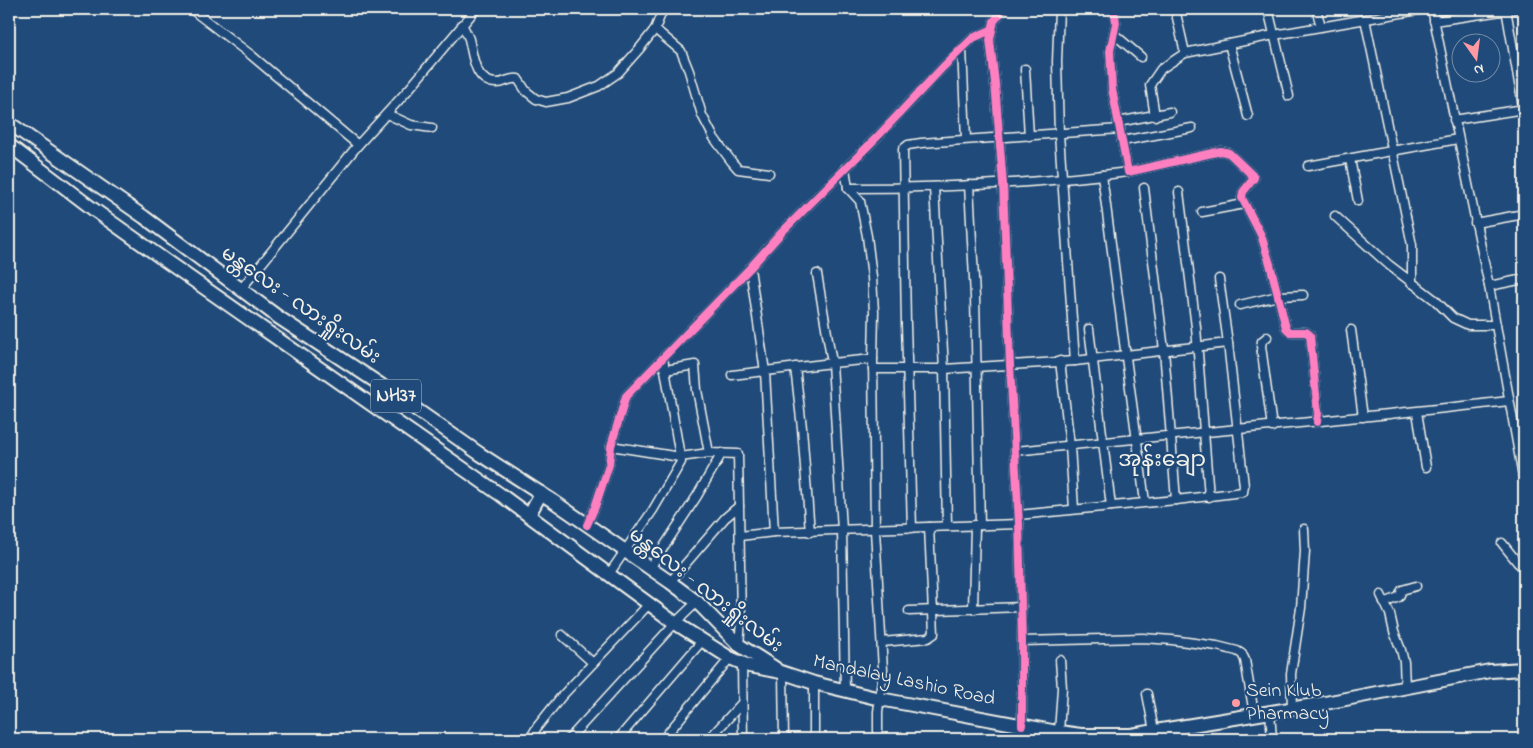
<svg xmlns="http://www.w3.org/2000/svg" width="1533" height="748" font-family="'Indie Flower','Noto Sans Myanmar',sans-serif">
  <rect width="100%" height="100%" fill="#1f4a7a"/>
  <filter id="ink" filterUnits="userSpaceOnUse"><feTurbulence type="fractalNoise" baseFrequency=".02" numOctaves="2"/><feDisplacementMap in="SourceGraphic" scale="10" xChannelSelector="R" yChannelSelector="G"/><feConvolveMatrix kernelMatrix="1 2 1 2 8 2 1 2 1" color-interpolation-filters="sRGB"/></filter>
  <g filter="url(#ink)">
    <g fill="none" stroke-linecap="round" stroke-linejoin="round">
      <defs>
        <g id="minor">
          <polyline points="191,9 251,55 358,145"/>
          <polyline points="1004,9 994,21 990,40 995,83 1003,184 1010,365 1019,524 1022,641 1022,725"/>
          <polyline points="1059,9 1057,62 1059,134 1075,361"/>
          <polyline points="1112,9 1115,15 1116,23 1110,51 1112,89 1128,172 1221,151 1229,153 1252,175 1254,178 1243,192 1242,198 1261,235 1270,264 1286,328 1290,332 1306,332 1310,335 1318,414 1317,422"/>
          <polyline points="1175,9 1185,53 1274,35 1424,9"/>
          <polyline points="1268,9 1289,96"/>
          <polyline points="1316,9 1321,26"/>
          <polyline points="1432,9 1489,286 1524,482"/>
          <polyline points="1506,9 1524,112"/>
          <polyline points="1365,19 1412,245 1412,283"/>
          <polyline points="1434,21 1515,9"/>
          <path d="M462,25C465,29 467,34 469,39C473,55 474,82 496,83C505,84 508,77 518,79L526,91L536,99L546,102L568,98L599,86L618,73L640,48L655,29L663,9"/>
          <polyline points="655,29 681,51 689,71 702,115 714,138 732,162 738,169 769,173"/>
          <polyline points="1114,34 1141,57"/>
          <polyline points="1229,44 1248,116"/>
          <polyline points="962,49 966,139"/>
          <polyline points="1025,69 1029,136"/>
          <polyline points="387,114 411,125 432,128"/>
          <polyline points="1155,116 1150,85 1161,69 1185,53"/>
          <polyline points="1454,120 1524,109"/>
          <polyline points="1118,122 1170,112"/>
          <polyline points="1122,141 1192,128"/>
          <polyline points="1350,159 1358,201"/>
          <polyline points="1308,166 1458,139"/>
          <polyline points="845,168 848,188 860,201 867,236 872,277 874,312 873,359 875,530 883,670 878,712 878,739"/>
          <polyline points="1102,175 1145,502"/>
          <polyline points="969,185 975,297 980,525"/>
          <polyline points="934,187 944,369 947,526"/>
          <path d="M848,188C942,188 1035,184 1128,172"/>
          <polyline points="1144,188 1164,350 1176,500"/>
          <polyline points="1179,192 1196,327 1209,497"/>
          <polyline points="1202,212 1244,204"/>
          <polyline points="1335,216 1389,265 1435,300 1453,318 1468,325 1496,325"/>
          <polyline points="1475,223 1524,214"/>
          <polyline points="750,268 765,372 774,532"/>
          <polyline points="1489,286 1524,279"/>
          <polyline points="241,289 358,145 409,89 476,9"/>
          <polyline points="1240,305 1278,296 1303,295"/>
          <polyline points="1089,329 1111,506"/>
          <polyline points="1351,330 1363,417"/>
          <polyline points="1267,337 1262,341 1261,346 1272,427"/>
          <polyline points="1060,361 1070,446 1074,509"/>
          <polyline points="795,367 802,428 810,532"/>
          <polyline points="873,369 944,369 1075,361 1228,343"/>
          <polyline points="665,370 695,365 697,390 709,453"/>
          <polyline points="732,375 832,363 817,274"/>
          <polyline points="1417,412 1426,467"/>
          <polyline points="611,446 680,457 709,453 738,454 739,506"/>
          <path d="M1015,451C1179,434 1344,420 1509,401"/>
          <polyline points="1018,515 1176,500 1243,492 1244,486 1228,343 1219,279"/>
          <polyline points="587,525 595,507 609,465 611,446 626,396 750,268 782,232 879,135 943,67 973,38 991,30"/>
          <polyline points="912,528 906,325 903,149 908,145 921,143 1120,129"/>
          <polyline points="740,536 774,532 1019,524"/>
          <polyline points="1502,543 1518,563 1524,568"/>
          <polyline points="650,568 697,496 722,453"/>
          <polyline points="609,574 653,510 681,462 663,358"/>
          <polyline points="670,582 725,518 739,506 741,621 739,645"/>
          <polyline points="1381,595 1390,614 1394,632 1401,650 1404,662 1405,687"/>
          <polyline points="1384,603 1399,597 1402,590 1416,586"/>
          <polyline points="973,609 975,525"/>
          <polyline points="909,611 1022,607"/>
          <polyline points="562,635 593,663"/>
          <polyline points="1022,641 1143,638 1172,640 1217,646 1237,651 1242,654 1245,660 1254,714"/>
          <polyline points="882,642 928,638 934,634 929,527"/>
          <polyline points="742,663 743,739"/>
          <polyline points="783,674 784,739"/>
          <polyline points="814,683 814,739"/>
          <polyline points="845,690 842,530 832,363 873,359"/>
          <polyline points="1147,694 1154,731"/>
          <polyline points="1292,708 1291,674 1301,608 1305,551 1304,529"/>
          <polyline points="1270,712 1272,739"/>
          <polyline points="1059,732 1062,688 1060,660"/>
          <polyline points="530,739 537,727 561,697 649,604"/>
          <polyline points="569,739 675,623 697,602"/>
          <polyline points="618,739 702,641"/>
          <polyline points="663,739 730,658"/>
          <polyline points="709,739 742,703"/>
        </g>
        <g id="trunk">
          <polyline points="9,123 144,217 278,317 381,385 480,454 553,501 670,582 697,602 739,645 775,668"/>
          <polyline points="9,145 93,209 166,261 501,495 675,623 730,658 749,666 781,672 814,683 880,699 1052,731 1081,735 1131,735 1320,704 1490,671 1524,669"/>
          <polyline points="529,515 541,493"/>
        </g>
      </defs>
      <use href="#minor" stroke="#f4f1e8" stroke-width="11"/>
      <use href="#trunk" stroke="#f4f1e8" stroke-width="16"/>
      <use href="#minor" stroke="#1f4a7a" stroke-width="8"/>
      <use href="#trunk" stroke="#1f4a7a" stroke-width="12"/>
      <defs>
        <g id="cycleway">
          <polyline points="1004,9 994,21 990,40 995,83 1003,184 1010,365 1019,524 1022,641 1022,725"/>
          <polyline points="1112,9 1115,15 1116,23 1110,51 1112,89 1128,172 1221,151 1229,153 1252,175 1254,178 1243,192 1242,198 1261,235 1270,264 1286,328 1290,332 1306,332 1310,335 1318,414 1317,422"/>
          <polyline points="587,525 595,507 609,465 611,446 626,396 750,268 782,232 879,135 943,67 973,38 991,30"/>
        </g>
      </defs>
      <use href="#cycleway" stroke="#1f4a7a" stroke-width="11"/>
      <use href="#cycleway" stroke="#ff80c0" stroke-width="8"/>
    </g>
  </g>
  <circle fill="#ff9aa2" stroke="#1f4a7a" stroke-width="2" cx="1236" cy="703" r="5"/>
  <g text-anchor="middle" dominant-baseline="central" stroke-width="4.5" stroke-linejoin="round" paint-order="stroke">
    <rect fill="#1f4a7a" stroke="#b4bfc7" stroke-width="1" x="371" y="379.5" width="50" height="33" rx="4"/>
    <g font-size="19" font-weight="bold" fill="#f4f1e8">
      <text x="396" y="396">NH37</text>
    </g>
    <g font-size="20" fill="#f4f1e8" stroke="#1f4a7a">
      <text transform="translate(300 306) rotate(35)">မန္တလေး - လားရှိုးလမ်း</text>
      <text transform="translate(705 591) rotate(38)">မန္တလေး - လားရှိုးလမ်း</text>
      <text transform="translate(904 681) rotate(12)">Mandalay Lashio Road</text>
    </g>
    <g font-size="20" fill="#f4f1e8" stroke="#1f4a7a" text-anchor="start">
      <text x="1246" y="691">Sein Klub<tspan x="1246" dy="23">Pharmacy</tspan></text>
    </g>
    <g font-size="22" fill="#f4f1e8" stroke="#1f4a7a">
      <text x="1162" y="461">အုန်းချော</text>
    </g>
  </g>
  <rect width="1533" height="748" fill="none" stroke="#1f4a7a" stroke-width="30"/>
  <rect x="15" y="15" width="1503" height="718" fill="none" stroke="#f4f1e8" stroke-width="2" filter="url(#ink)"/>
  <g transform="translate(1476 58) rotate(166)"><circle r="24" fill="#1f4a7a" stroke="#748da6"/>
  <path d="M0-4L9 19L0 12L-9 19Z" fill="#ff9aa2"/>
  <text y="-8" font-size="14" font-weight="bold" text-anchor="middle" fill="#f4f1e8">N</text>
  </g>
</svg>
